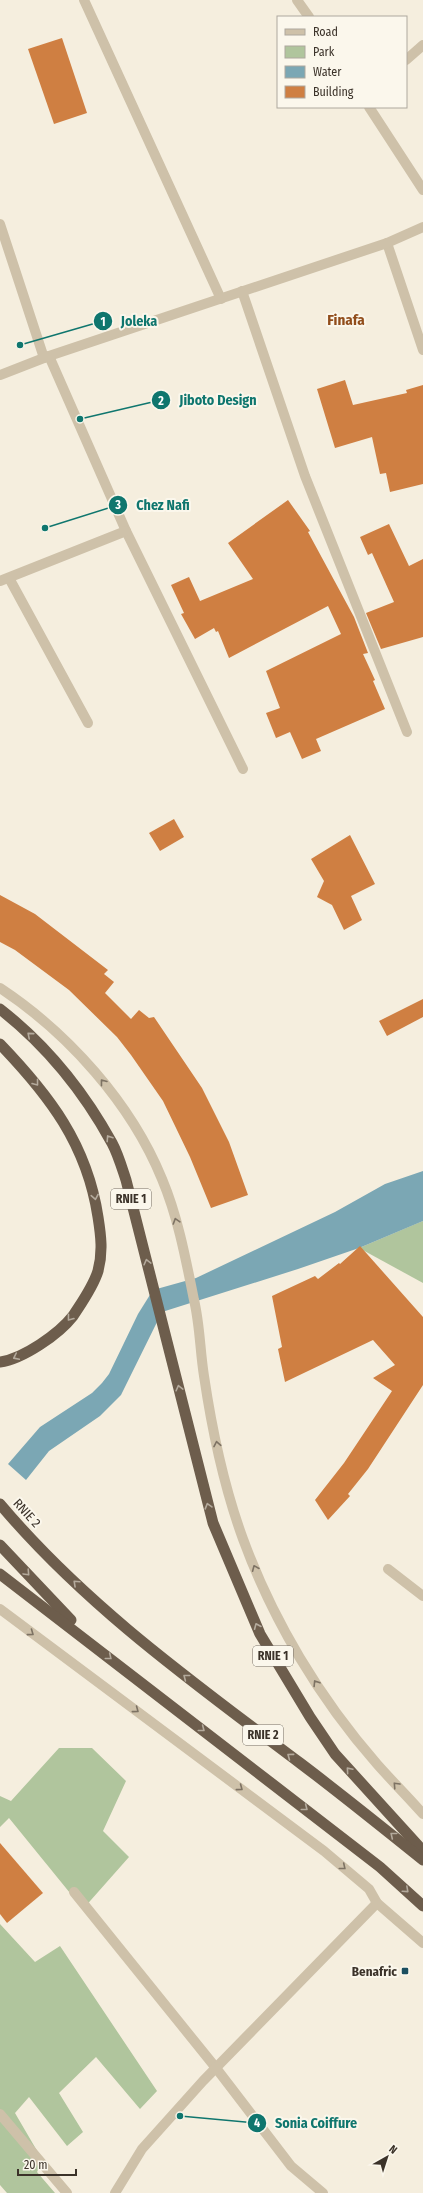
<svg xmlns="http://www.w3.org/2000/svg" width="423" height="2193" font-family="'Fira Sans Condensed',sans-serif">
  <rect width="100%" height="100%" fill="#f5eede"/>
  <g fill="#b0c59d">
    <polygon points="423,1221 423,1283 359,1248 418,1223"/>
    <polygon points="59,1748 92,1748 126,1781 103,1831 129,1857 83,1909 9,1818 0,1827 0,1796 11,1801"/>
    <polygon points="0,1924 35,1962 60,1946 157,2091 140,2109 96,2057 59,2093 83,2132 67,2146 29,2097 15,2113 43,2161 37,2172 55,2193 7,2193 0,2185"/>
  </g>
  <polygon fill="#7ba7b4" points="423,1171 423,1221 359,1248 298,1269 162,1312 121,1395 100,1416 49,1451 26,1480 8,1464 40,1427 92,1393 102,1383 109,1374 138,1314 153,1290 196,1278 335,1212 385,1184"/>
  <g fill="#cf7f42">
    <polygon points="62,38 87,113 54,124 28,49"/>
    <polygon points="345,380 353,405 407,393 406,390 423,385 423,484 390,492 386,473 380,474 372,437 335,448 317,389"/>
    <polygon points="288,500 310,531 308,532 354,617 368,653 363,654 375,680 373,681 385,709 316,739 321,751 302,759 290,732 276,738 266,713 280,708 266,671 341,634 328,606 229,658 218,631 216,632 214,628 195,639 181,614 184,613 171,585 189,577 200,601 253,579 228,543"/>
    <polygon points="389,524 409,566 423,559 423,637 381,649 366,613 394,602 372,553 368,555 360,537"/>
    <polygon points="174,819 184,837 160,851 149,833"/>
    <polygon points="350,835 375,884 351,896 362,920 344,930 332,905 317,897 324,881 311,859"/>
    <polygon points="0,895 35,914 108,970 104,974 114,982 105,993 131,1019 139,1010 149,1018 154,1017 202,1088 229,1142 248,1195 211,1208 190,1157 163,1101 131,1055 117,1037 69,990 15,950 0,942"/>
    <polygon points="423,999 423,1017 387,1036 379,1021"/>
    <polygon points="360,1246 423,1317 423,1385 368,1469 348,1494 350,1496 328,1520 315,1500 344,1463 392,1391 373,1378 395,1365 373,1340 285,1382 278,1349 282,1347 272,1296 315,1276 318,1279 339,1263 340,1264"/>
    <polygon points="0,1843 43,1893 7,1923 0,1914"/>
  </g>
  <g fill="none" stroke-linecap="round" stroke-linejoin="round">
    <polyline stroke="#cec1a9" stroke-width="10" points="74,1892 216,2068 291,2166 323,2193"/>
    <g stroke="#cec1a9" stroke-width="10">
      <polyline points="84,0 221,299"/>
      <polyline points="406,60 423,45"/>
      <polyline points="0,224 44,358"/>
      <polyline points="387,243 423,350"/>
      <polyline points="242,291 305,476 407,732"/>
      <polyline points="49,356 126,531 243,769"/>
      <polyline points="9,578 88,723"/>
      <polyline points="0,581 126,531"/>
      <path d="M0,988C68,1033 131,1103 162,1179C178,1217 186,1260 194,1300C200,1325 200,1351 204,1376C212,1430 224,1487 243,1539C273,1621 320,1699 377,1764C392,1781 408,1797 423,1814"/>
      <polyline points="388,1569 423,1596"/>
      <polyline points="0,1609 324,1851 369,1889 377,1903 423,1943"/>
      <polyline points="0,2114 67,2193"/>
      <polyline points="115,2193 142,2149 203,2081 377,1903"/>
    </g>
    <g stroke="#cec1a9" stroke-width="10">
      <polyline points="297,0 309,17"/>
      <polyline points="369,107 423,190"/>
      <polyline points="0,375 49,356 387,243 423,227"/>
    </g>
    <g stroke="#6d5d4c" stroke-width="11">
      <path d="M0,1009C46,1045 84,1092 112,1143C118,1154 122,1168 126,1180L213,1523L260,1634L310,1717L335,1754L423,1851"/>
      <path d="M0,1044C49,1095 87,1144 98,1217C101,1236 103,1252 98,1271C93,1287 82,1302 73,1316C59,1334 23,1359 0,1362"/>
      <path d="M0,1504C86,1606 194,1683 300,1763C341,1794 382,1827 423,1860"/>
      <polyline points="0,1545 71,1620"/>
      <polyline points="0,1574 380,1867 423,1906"/>
    </g>
  </g>
  <defs><path id="oneway-chevron" d="M-2-3.5L2.5 0L-2 3.5" fill="none" stroke-width="1.6" stroke-linecap="round" stroke-linejoin="round"/></defs>
  <g stroke="#b4aa9c">
    <use href="#oneway-chevron" transform="translate(30 1035) rotate(-139)"/>
    <use href="#oneway-chevron" transform="translate(36 1083) rotate(52)"/>
    <use href="#oneway-chevron" transform="translate(109 1138) rotate(-123)"/>
    <use href="#oneway-chevron" transform="translate(95 1197) rotate(80)"/>
    <use href="#oneway-chevron" transform="translate(147 1262) rotate(-104)"/>
    <use href="#oneway-chevron" transform="translate(70 1318) rotate(128)"/>
    <use href="#oneway-chevron" transform="translate(16 1357) rotate(154)"/>
    <use href="#oneway-chevron" transform="translate(179 1388) rotate(-104)"/>
    <use href="#oneway-chevron" transform="translate(208 1506) rotate(-106)"/>
    <use href="#oneway-chevron" transform="translate(27 1573) rotate(47)"/>
    <use href="#oneway-chevron" transform="translate(76 1583) rotate(-137)"/>
    <use href="#oneway-chevron" transform="translate(257 1626) rotate(-113)"/>
    <use href="#oneway-chevron" transform="translate(109 1657) rotate(39)"/>
    <use href="#oneway-chevron" transform="translate(186 1677) rotate(-142)"/>
    <use href="#oneway-chevron" transform="translate(202 1729) rotate(38)"/>
    <use href="#oneway-chevron" transform="translate(290 1756) rotate(-143)"/>
    <use href="#oneway-chevron" transform="translate(349 1770) rotate(-131)"/>
    <use href="#oneway-chevron" transform="translate(305 1808) rotate(38)"/>
    <use href="#oneway-chevron" transform="translate(393 1835) rotate(-141)"/>
    <use href="#oneway-chevron" transform="translate(406 1890) rotate(42)"/>
  </g>
  <g stroke="#7d7263">
    <use href="#oneway-chevron" transform="translate(103 1082) rotate(-128)"/>
    <use href="#oneway-chevron" transform="translate(176 1221) rotate(-107)"/>
    <use href="#oneway-chevron" transform="translate(217 1444) rotate(-101)"/>
    <use href="#oneway-chevron" transform="translate(255 1568) rotate(-113)"/>
    <use href="#oneway-chevron" transform="translate(31 1633) rotate(36)"/>
    <use href="#oneway-chevron" transform="translate(316 1683) rotate(-122)"/>
    <use href="#oneway-chevron" transform="translate(136 1710) rotate(37)"/>
    <use href="#oneway-chevron" transform="translate(396 1785) rotate(-133)"/>
    <use href="#oneway-chevron" transform="translate(240 1788) rotate(37)"/>
    <use href="#oneway-chevron" transform="translate(343 1867) rotate(39)"/>
  </g>
  <rect fill="#1b4f60" stroke="#fbf7ec" stroke-width="1.5" x="401" y="1967" width="8" height="8" rx="2"/>
  <g text-anchor="middle" dominant-baseline="central" stroke-width="4" stroke-linejoin="round" paint-order="stroke">
    <g fill="#fbf7ec" stroke="#756d64" stroke-width="1">
      <rect x="111" y="1189" width="40" height="20" rx="3"/>
      <rect x="253" y="1646" width="40" height="20" rx="3"/>
      <rect x="243" y="1725" width="40" height="20" rx="3"/>
    </g>
    <g font-size="12" font-weight="bold" fill="#3b3229">
      <text x="131" y="1199">RNIE 1</text>
      <text x="273" y="1656">RNIE 1</text>
      <text x="263" y="1735">RNIE 2</text>
    </g>
    <g font-size="13" fill="#3b3229" stroke="#fbf7ec">
      <text transform="translate(27 1513) rotate(48)">RNIE 2</text>
    </g>
    <g font-size="13" font-weight="bold" fill="#3b3229" stroke="#fbf7ec" text-anchor="end">
      <text x="397" y="1971">Benafric</text>
    </g>
    <g font-size="15" font-weight="bold" fill="#914d1b" stroke="#fbf7ec">
      <text x="346" y="320">Finafa</text>
    </g>
  </g>
  <path fill="none" stroke="#0f766e" stroke-width="1.5" d="M20 345L103 321M80 419L161 400M45 528L118 505M180 2116L257 2123"/>
  <g fill="#0f766e" stroke="#fbf7ec" stroke-width="1.5">
    <circle cx="20" cy="345" r="4"/>
    <circle cx="80" cy="419" r="4"/>
    <circle cx="45" cy="528" r="4"/>
    <circle cx="180" cy="2116" r="4"/>
    <circle cx="103" cy="321" r="10"/>
    <circle cx="161" cy="400" r="10"/>
    <circle cx="118" cy="505" r="10"/>
    <circle cx="257" cy="2123" r="10"/>
  </g>
  <g font-size="12" text-anchor="middle" font-weight="bold" fill="#fff">
    <text x="103" y="326">1</text>
    <text x="161" y="405">2</text>
    <text x="118" y="509">3</text>
    <text x="257" y="2127">4</text>
  </g>
  <g font-size="14" text-anchor="middle" font-weight="bold" fill="#0f766e" stroke="#fbf7ec" stroke-width="4" stroke-linejoin="round" paint-order="stroke">
    <text x="139" y="326">Joleka</text>
    <text x="218" y="405">Jiboto Design</text>
    <text x="163" y="510">Chez Nafi</text>
    <text x="316" y="2128">Sonia Coiffure</text>
  </g>
  <rect x="277" y="16" width="130" height="92" fill="#fbf7ec" stroke="#aea89e"/>
  <rect x="285" y="29" width="20" height="6" fill="#cec1a9" stroke="#aea89e"/>
  <text x="313" y="36" font-size="12" fill="#3b3229">Road</text>
  <rect x="285" y="46" width="20" height="12" fill="#b0c59d" stroke="#aea89e"/>
  <text x="313" y="56" font-size="12" fill="#3b3229">Park</text>
  <rect x="285" y="66" width="20" height="12" fill="#7ba7b4" stroke="#aea89e"/>
  <text x="313" y="76" font-size="12" fill="#3b3229">Water</text>
  <rect x="285" y="86" width="20" height="12" fill="#cf7f42" stroke="#aea89e"/>
  <text x="313" y="96" font-size="12" fill="#3b3229">Building</text>
  <g transform="translate(387 2157) rotate(39)" stroke="#fbf7ec" stroke-width="3" paint-order="stroke">
  <path d="M0-3L7 15L0 10L-7 15Z" fill="#3b3229"/>
  <text y="-6" font-size="11" font-weight="bold" text-anchor="middle" fill="#3b3229">N</text>
  </g>
  <path d="M18 2169v6h58v-6" fill="none" stroke="#3b3229" stroke-width="2"/>
  <text x="24" y="2169" font-size="12" fill="#3b3229" stroke="#fbf7ec" stroke-width="3" paint-order="stroke">20 m</text>
</svg>
